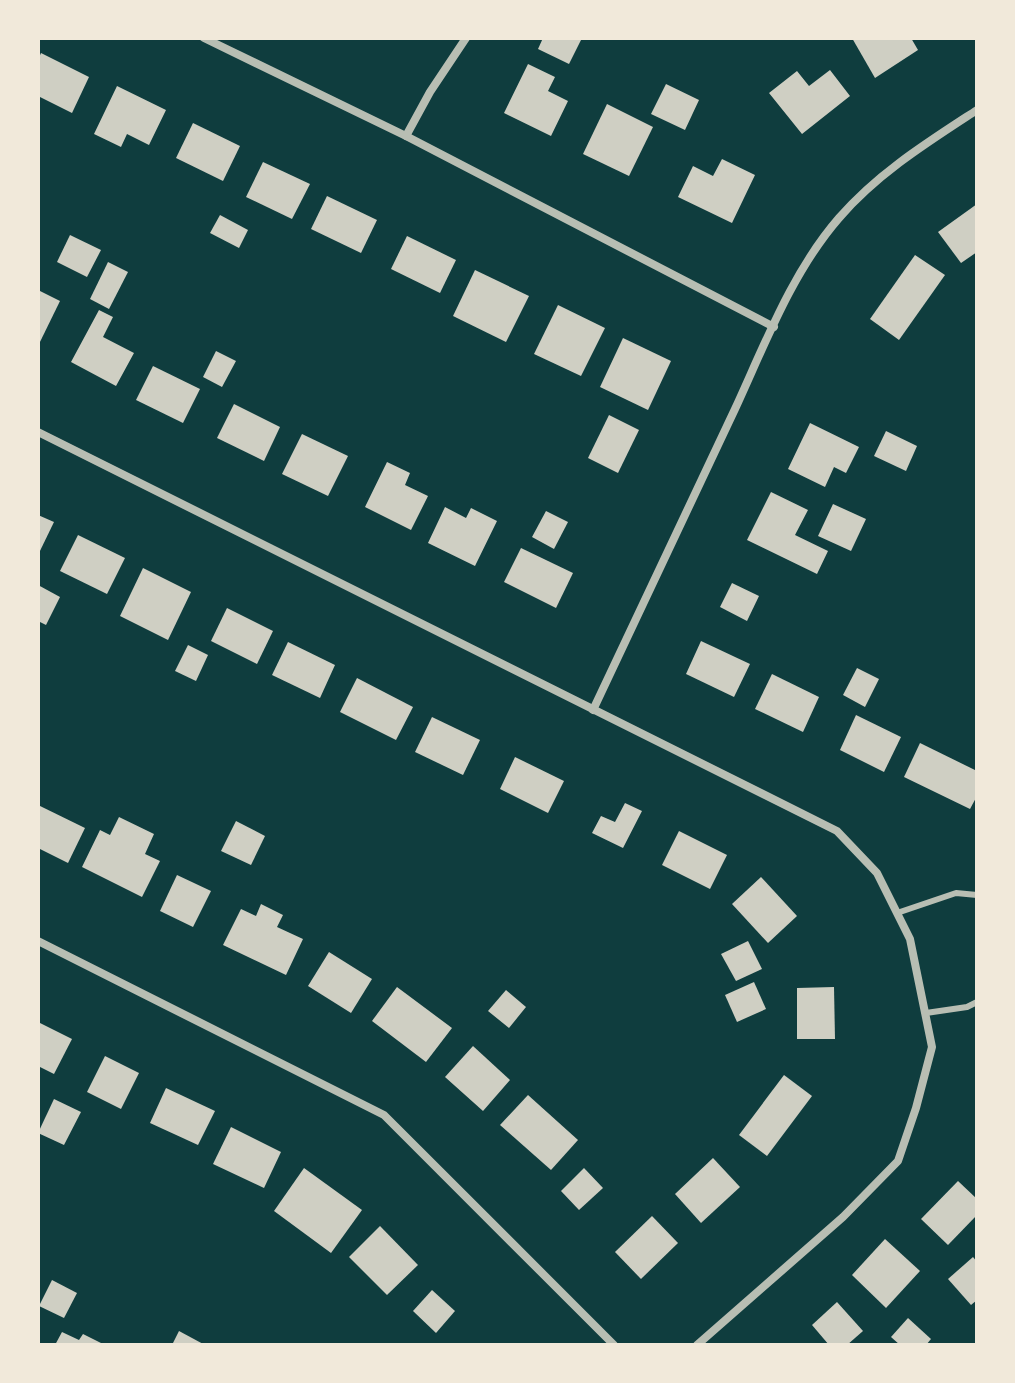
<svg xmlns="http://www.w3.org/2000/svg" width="1015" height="1383" font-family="'Fira Sans',sans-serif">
  <rect width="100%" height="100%" fill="#0f3d3e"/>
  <g fill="#cfcfc3">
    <polygon points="543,38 582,38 569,64 538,49"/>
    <polygon points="852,38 911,38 918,50 875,78"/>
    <polygon points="41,53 89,77 72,113 38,96 38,60"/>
    <polygon points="528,64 555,77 548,91 568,101 551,136 504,113"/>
    <polygon points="830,70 850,96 802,134 769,93 797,71 809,86"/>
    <polygon points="666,84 699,100 685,130 651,114"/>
    <polygon points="117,86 166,110 149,145 127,134 121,147 94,134"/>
    <polygon points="607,104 653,127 629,176 583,154"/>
    <polygon points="193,123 240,146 223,181 176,158"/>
    <polygon points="722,159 755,175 732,223 678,197 693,166 713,176"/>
    <polygon points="263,162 310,184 292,219 246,197"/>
    <polygon points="327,196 377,220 361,253 311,229"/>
    <polygon points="977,204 977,252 961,263 938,232"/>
    <polygon points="220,215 248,230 239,248 210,233"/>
    <polygon points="70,235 101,250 87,277 57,262"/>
    <polygon points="407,236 456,260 440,293 391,269"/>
    <polygon points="915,255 945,275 899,340 870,319"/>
    <polygon points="108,262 128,272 109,309 90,299"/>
    <polygon points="475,270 529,296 506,342 453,316"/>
    <polygon points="38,290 60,301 38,346"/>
    <polygon points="558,305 605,328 581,376 534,354"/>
    <polygon points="99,310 113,317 103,337 134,353 116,386 71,362"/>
    <polygon points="623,338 671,361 648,410 600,387"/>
    <polygon points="216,351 236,361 222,387 203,377"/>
    <polygon points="153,366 200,389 183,423 136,400"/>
    <polygon points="234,404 280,427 264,461 217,438"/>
    <polygon points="609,415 639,430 618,473 588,458"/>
    <polygon points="810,423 859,447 846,473 834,467 825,487 788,469"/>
    <polygon points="886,431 917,446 906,471 874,456"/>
    <polygon points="302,434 348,456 328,496 282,474"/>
    <polygon points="387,462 410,473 405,485 428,496 411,530 365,507"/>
    <polygon points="771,492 808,510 795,535 828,551 817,574 747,540"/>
    <polygon points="833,504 866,519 851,551 818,536"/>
    <polygon points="445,507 466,518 471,508 497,521 475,566 428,543"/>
    <polygon points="546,511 568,522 554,549 532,537"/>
    <polygon points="38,515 54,522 38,555"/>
    <polygon points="78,535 125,558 107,594 60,571"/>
    <polygon points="521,548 573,573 556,608 504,582"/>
    <polygon points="143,568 191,592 168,640 120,616"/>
    <polygon points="732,583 759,596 747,621 720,607"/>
    <polygon points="38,585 60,597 46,625 38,621"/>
    <polygon points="227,608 273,631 257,664 211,641"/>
    <polygon points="701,641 750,664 734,697 686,674"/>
    <polygon points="288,642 335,665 320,698 272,675"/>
    <polygon points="188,645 208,655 196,681 175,671"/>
    <polygon points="857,668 879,679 865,707 843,695"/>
    <polygon points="772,674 819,697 803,732 755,709"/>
    <polygon points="357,678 413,707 396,740 340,712"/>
    <polygon points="856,715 901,737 884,772 840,750"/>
    <polygon points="432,717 480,740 463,775 415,752"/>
    <polygon points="920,743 977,771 977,796 970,809 904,777"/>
    <polygon points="515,757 564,781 548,813 500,789"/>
    <polygon points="625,803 642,811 623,848 592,833 601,816 615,822"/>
    <polygon points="38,805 85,828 68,863 38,848"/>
    <polygon points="119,817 154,834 145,854 160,861 142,897 82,867 100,830 110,835"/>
    <polygon points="236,821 265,836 251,865 221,851"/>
    <polygon points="679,831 727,855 710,889 662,865"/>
    <polygon points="177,875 211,891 193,927 160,911"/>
    <polygon points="761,877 797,916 768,943 732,904"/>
    <polygon points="261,904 283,915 277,927 303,939 286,975 223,945 241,909 256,916"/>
    <polygon points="748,941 762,969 736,981 721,954"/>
    <polygon points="329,952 372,979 351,1013 308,986"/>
    <polygon points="754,982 766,1009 737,1022 725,995"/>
    <polygon points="397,987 452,1028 426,1062 372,1021"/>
    <polygon points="834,987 835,1039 797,1039 797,988"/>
    <polygon points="506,990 526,1007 509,1028 488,1011"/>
    <polygon points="38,1022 72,1039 54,1074 38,1066"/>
    <polygon points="473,1046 510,1080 483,1111 445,1077"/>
    <polygon points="105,1056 139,1073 121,1109 87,1092"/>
    <polygon points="784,1075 812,1096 767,1156 739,1135"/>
    <polygon points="166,1088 215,1111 198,1145 150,1123"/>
    <polygon points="528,1095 578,1140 551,1170 500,1125"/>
    <polygon points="54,1099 81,1112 64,1145 38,1133"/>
    <polygon points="231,1127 281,1152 264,1188 213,1164"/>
    <polygon points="713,1158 740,1187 701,1223 675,1194"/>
    <polygon points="304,1168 362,1210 331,1253 274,1211"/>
    <polygon points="584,1168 603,1188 579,1210 561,1191"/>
    <polygon points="958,1181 977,1199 977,1215 948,1245 921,1219"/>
    <polygon points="652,1216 678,1243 641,1279 615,1252"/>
    <polygon points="380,1226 418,1265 387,1295 349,1257"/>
    <polygon points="885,1239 920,1271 886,1308 852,1275"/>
    <polygon points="973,1257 977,1262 977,1300 971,1305 948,1279"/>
    <polygon points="52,1280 77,1293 64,1318 39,1306"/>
    <polygon points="432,1290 455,1311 436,1333 413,1311"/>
    <polygon points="837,1302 863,1331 847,1345 829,1345 812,1325"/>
    <polygon points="908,1318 931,1339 926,1345 900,1345 891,1337"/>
    <polygon points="179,1331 205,1345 172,1345"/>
    <polygon points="62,1332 79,1340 83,1334 105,1345 55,1345"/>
  </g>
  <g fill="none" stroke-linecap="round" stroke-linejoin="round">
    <g stroke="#b8beb3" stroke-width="6">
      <polyline points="897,913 956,893 977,895"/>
      <polyline points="926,1013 967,1007 977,1002"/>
    </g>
    <g stroke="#b8beb3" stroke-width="8">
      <polyline points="204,38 406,136 774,327"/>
      <polyline points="406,136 430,92 466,38"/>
      <polyline points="38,432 837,831 877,873 910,939 932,1047 916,1108 898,1161 843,1217 697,1345"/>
      <path d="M593,710C640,609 688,509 735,409C765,344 792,272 839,218C878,173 928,142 977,110"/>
      <polyline points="38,941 384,1115 614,1345"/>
    </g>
  </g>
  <rect width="1015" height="1383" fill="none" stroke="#f1e9da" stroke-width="80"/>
</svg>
